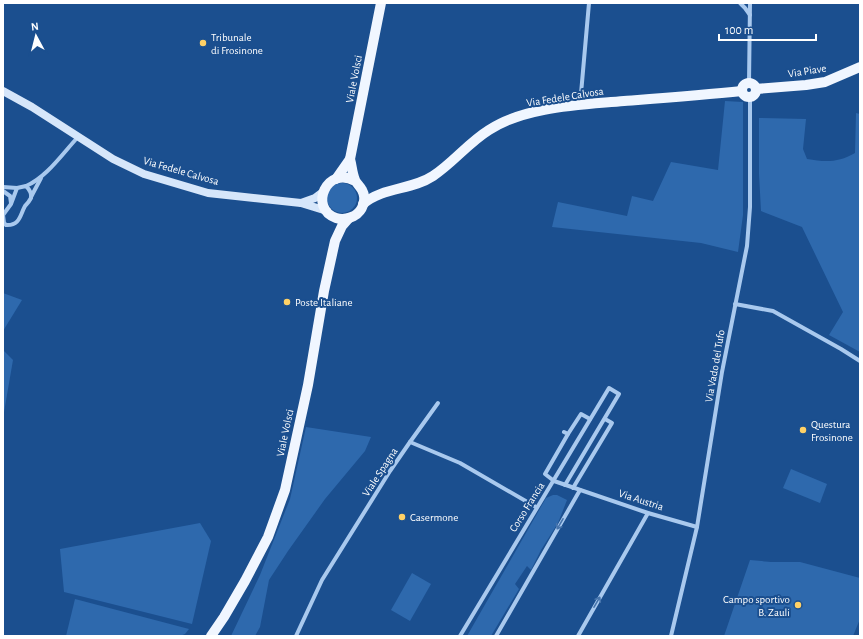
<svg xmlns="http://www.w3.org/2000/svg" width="863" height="639" font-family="'Alegreya Sans',sans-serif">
  <rect width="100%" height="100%" fill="#1b4f8f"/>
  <g fill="#2e69ad">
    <polygon points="725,101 743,102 743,215 738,252 701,243 552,227 558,202 627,216 632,196 653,201 671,162 718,170"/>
    <path d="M856,113L860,114V352L829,335L843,312L802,227L761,211L759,174V118L806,119L803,149L807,159C825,162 838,163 855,153Z"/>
    <circle cx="342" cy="198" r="15"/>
    <polygon points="3,293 22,300 3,331"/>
    <polygon points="3,350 13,360 3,418"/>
    <polygon points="306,427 371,437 365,451 325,499 288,551 269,580 260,627 255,636 231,636 260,575 290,499"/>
    <polygon points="791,469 827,484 820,503 783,488"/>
    <polygon points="553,495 557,495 567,500 558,523 541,550 531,570 527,566 515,584 519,589 491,636 467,636 546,498"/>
    <polygon points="200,523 211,541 192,624 64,592 60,549"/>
    <polygon points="750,560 771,562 800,562 860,578 860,619 853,636 724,636"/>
    <polygon points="412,573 431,584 410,621 391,610"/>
    <polygon points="75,599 189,629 185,634 180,636 66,636"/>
  </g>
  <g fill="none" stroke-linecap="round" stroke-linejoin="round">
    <g stroke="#a9c9ee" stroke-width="4">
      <polyline points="740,3 745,8 750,15"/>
      <polyline points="749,83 750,3"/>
      <polyline points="580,105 589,3"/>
      <path d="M26,186C29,189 32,193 31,198C30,200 27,204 25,206C20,215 20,226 6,225L4,223L3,215L11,204L17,188Z"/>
      <path d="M26,186C46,178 63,153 78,137"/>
      <polyline points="3,187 17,188"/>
      <polyline points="3,191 10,196 11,203"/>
      <polyline points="31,197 41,178"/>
      <polyline points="735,304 773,311 841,349 860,361"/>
      <polyline points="564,432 568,434 545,474 554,481 648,513 697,527"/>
      <polyline points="568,434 581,414 590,419"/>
      <polyline points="410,442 438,403"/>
      <polyline points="573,488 612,423 605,419"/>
      <polyline points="296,636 322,580 390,471 410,442 460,463 536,507"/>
      <polyline points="460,636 609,388 619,394 565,485"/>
      <polyline points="496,636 580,490"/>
      <polyline points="578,636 648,513"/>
      <polyline points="671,636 697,527 722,372 747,246 750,207 750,97"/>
    </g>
    <g stroke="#d6e6fa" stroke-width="8">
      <polyline points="3,91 32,107 113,159 144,174 208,193 301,203 327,211"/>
      <polyline points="301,203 315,198 323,192"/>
    </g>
    <g stroke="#f0f6ff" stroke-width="10">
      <circle cx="749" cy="90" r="7"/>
      <polyline points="756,89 806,85 825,82 860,67"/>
      <path d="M350,159C352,166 352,173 355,180C356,183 360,186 362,190C367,199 363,211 354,216C348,219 342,220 336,218C308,208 327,165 355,181"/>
      <polyline points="336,179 350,159 381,3"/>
      <path d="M363,204C383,187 412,190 433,176C453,163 468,143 489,130C526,106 581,105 624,101C663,98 703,95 742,91"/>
      <polyline points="211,636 224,617 245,581 268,537 285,490 308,385 324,291 335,241 342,226 349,218"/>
    </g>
  </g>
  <defs><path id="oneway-shaft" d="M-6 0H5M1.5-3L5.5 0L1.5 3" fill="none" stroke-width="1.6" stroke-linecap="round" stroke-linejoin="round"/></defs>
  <g stroke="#4674ac">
    <use href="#oneway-shaft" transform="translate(560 524) rotate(120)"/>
    <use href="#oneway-shaft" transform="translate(597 602) rotate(-60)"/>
  </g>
  <g fill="#ffd166" stroke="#1b4f8f" stroke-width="1.5">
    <circle cx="203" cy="43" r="4"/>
    <circle cx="287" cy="302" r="4"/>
    <circle cx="803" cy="430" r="4"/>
    <circle cx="402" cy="517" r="4"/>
    <circle cx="798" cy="605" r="4"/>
  </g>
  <g text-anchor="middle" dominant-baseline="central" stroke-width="4" stroke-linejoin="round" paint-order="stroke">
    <g font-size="11" fill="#fff" stroke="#1b4f8f" text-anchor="start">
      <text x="211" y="37">Tribunale<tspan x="211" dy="13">di Frosinone</tspan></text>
      <text x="295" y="302">Poste Italiane</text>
      <text x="811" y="424">Questura<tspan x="811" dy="13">Frosinone</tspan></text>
      <text x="410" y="517">Casermone</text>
      <text x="790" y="599" text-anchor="end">Campo sportivo<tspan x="790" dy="13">B. Zauli</tspan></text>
    </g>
    <g font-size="11" fill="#fff" stroke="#1b4f8f">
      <text transform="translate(807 71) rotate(-9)">Via Piave</text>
      <text transform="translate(354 79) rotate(-79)">Viale Volsci</text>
      <text transform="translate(565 97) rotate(-9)">Via Fedele Calvosa</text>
      <text transform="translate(181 171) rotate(16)">Via Fedele Calvosa</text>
      <text transform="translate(715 366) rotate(-80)">Via Vado del Tufo</text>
      <text transform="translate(285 433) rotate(-78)">Viale Volsci</text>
      <text transform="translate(380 472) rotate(-57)">Viale Spagna</text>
      <text transform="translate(641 500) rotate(18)">Via Austria</text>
      <text transform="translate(527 507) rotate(-58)">Corso Francia</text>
    </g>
  </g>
  <rect width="863" height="639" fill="none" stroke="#ffffff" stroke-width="8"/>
  <g transform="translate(36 36) rotate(353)" stroke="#1b4f8f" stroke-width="3" paint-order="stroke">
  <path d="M0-3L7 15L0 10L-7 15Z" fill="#ffffff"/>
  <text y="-6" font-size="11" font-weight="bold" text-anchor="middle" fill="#ffffff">N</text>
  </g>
  <path d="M719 34v6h97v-6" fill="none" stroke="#ffffff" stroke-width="2"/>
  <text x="725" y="34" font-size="12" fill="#ffffff" stroke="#1b4f8f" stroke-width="3" paint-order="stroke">100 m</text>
</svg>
